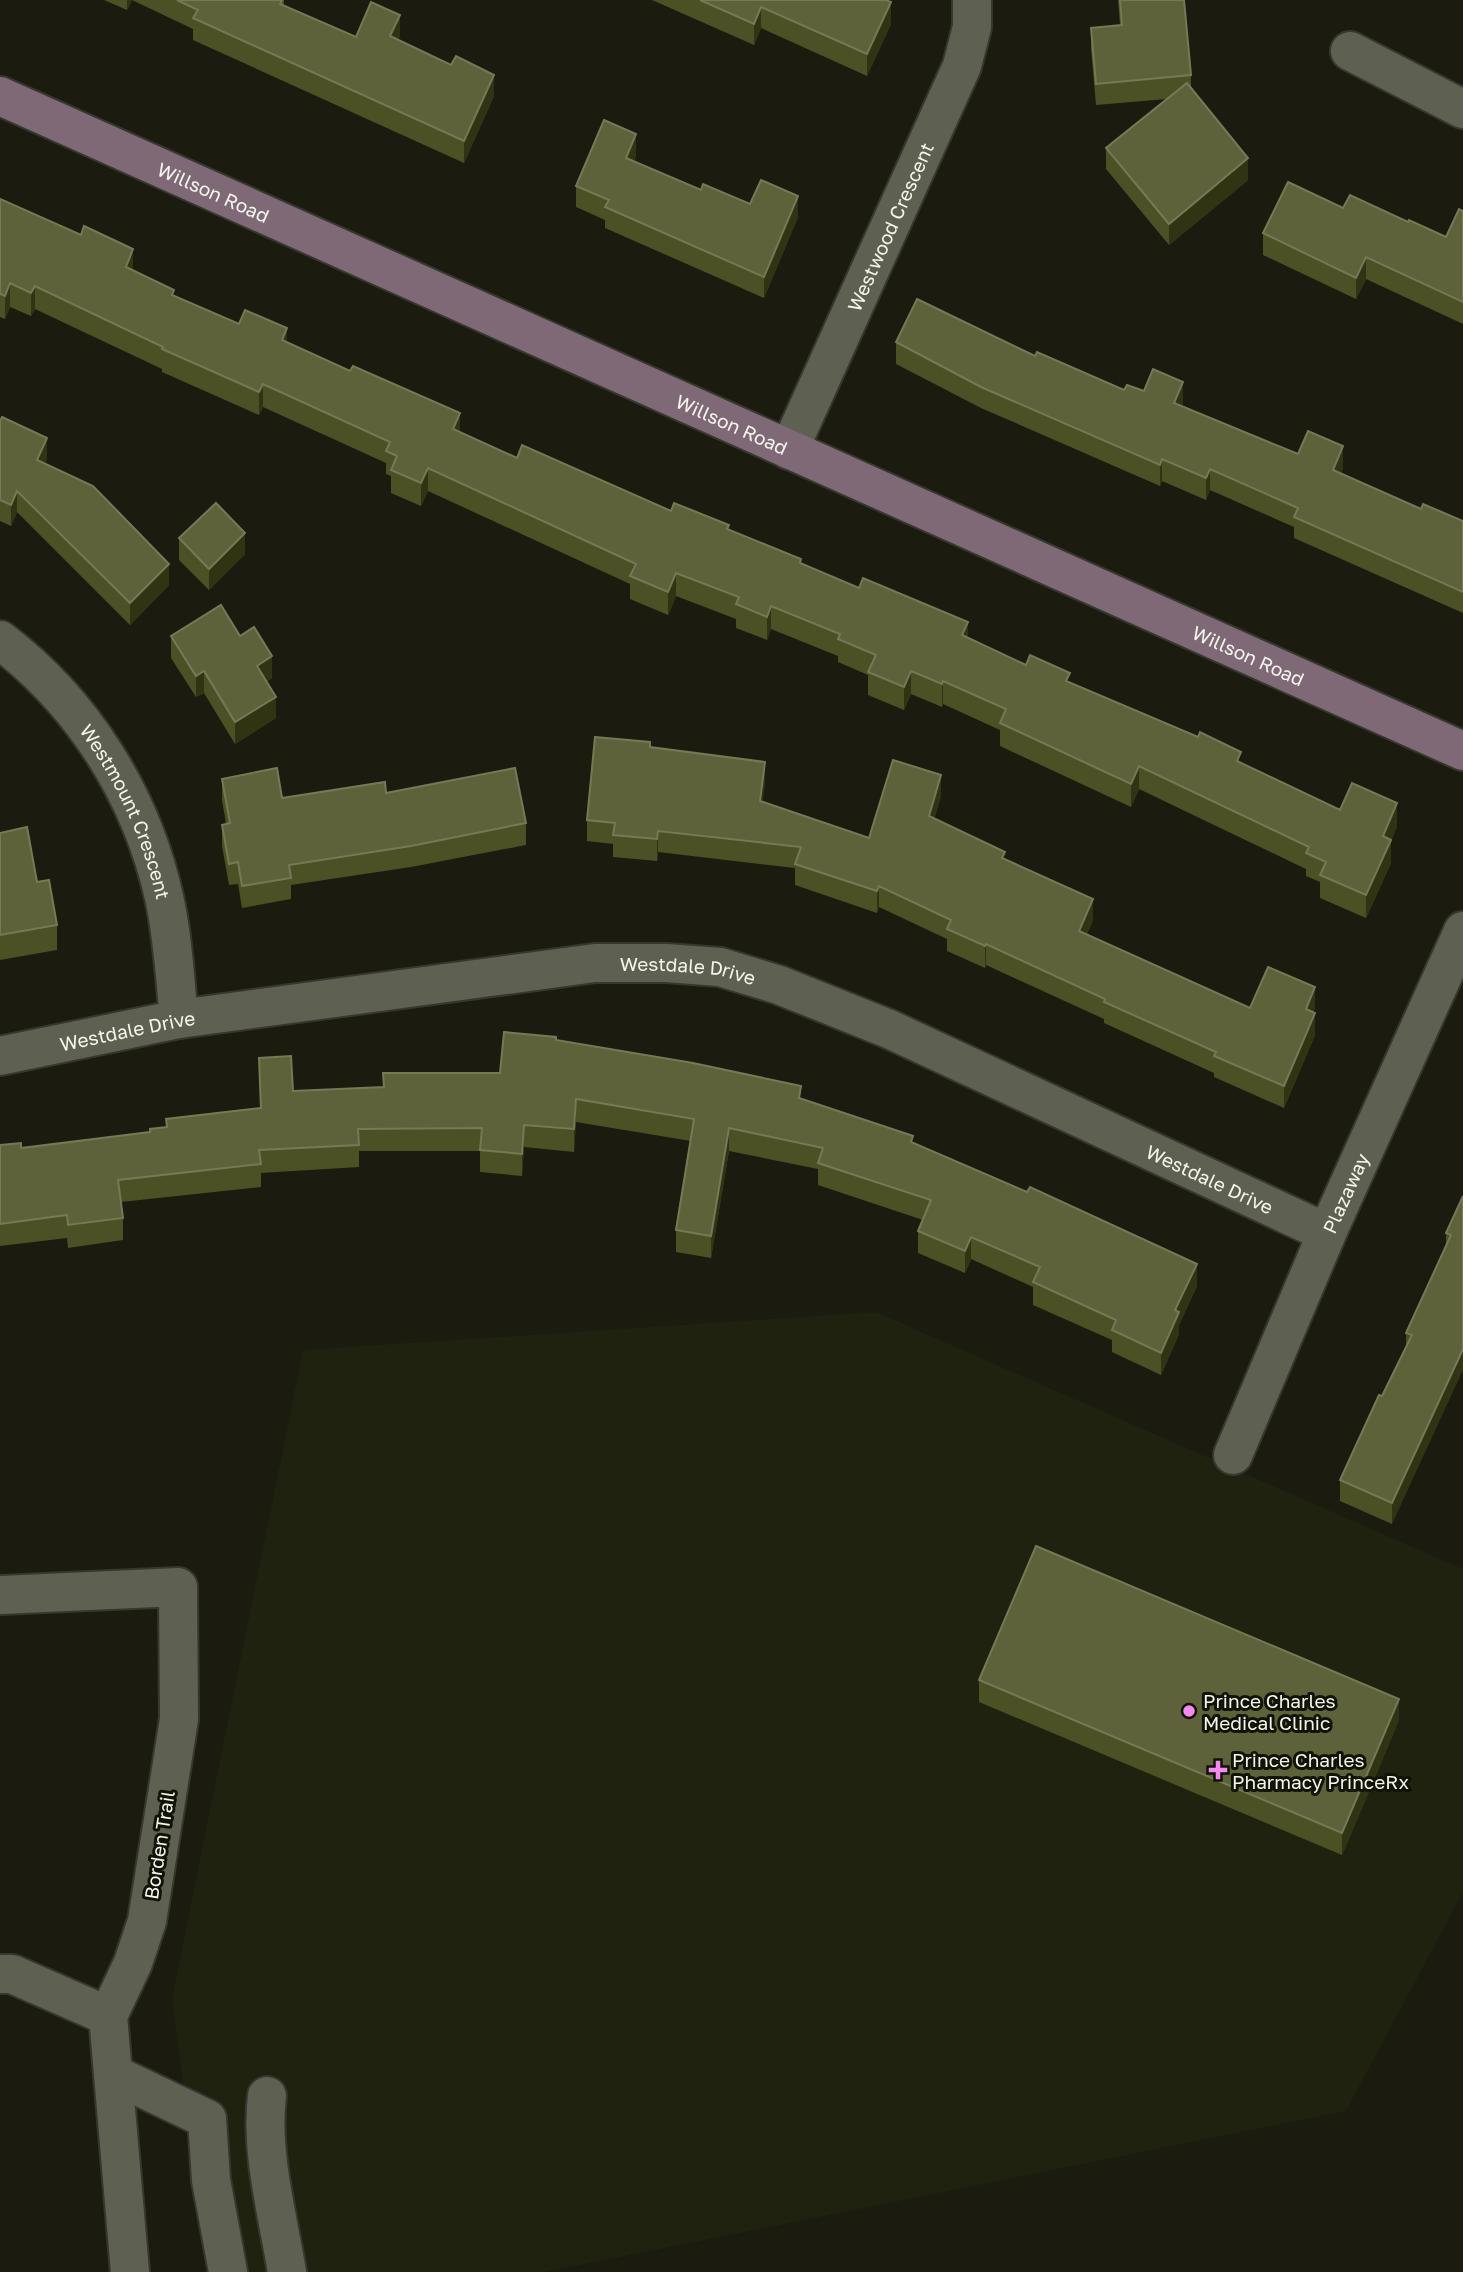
<svg xmlns="http://www.w3.org/2000/svg" width="1463" height="2272" font-family="'Golos Text',sans-serif">
  <rect width="100%" height="100%" fill="#1b1c0f"/>
  <polygon fill="#1f220e" points="876,1312 1463,1569 1463,1892 1346,2111 545,2272 208,2272 172,1998 303,1350"/>
  <g fill="none" stroke-linecap="round" stroke-linejoin="round">
    <defs>
      <g id="street">
        <polyline points="1350,51 1463,109"/>
        <path id="s1" d="M789,450L962,66L972,27V0"/>
        <path id="s2" d="M0,640C83,703 141,795 164,897C173,937 175,979 179,1019"/>
        <path id="s3" d="M0,1056L179,1019L595,963H666L720,967L779,985L889,1029L1327,1233"/>
        <path id="s4" d="M1233,1455L1327,1233L1463,931"/>
        <polyline points="0,1595 178,1587 179,1719 147,1921 133,1963 108,2016 130,2272"/>
        <polyline points="0,1974 12,1974 108,2016"/>
        <polyline points="113,2074 207,2119"/>
        <path d="M267,2096C260,2152 278,2217 287,2272"/>
        <polyline points="207,2119 211,2180 228,2272"/>
      </g>
      <g id="secondary">
        <path id="s5" d="M0,96L1463,751"/>
      </g>
    </defs>
    <use href="#street" stroke="#36372f" stroke-width="42"/>
    <use href="#secondary" stroke="#36372f" stroke-width="42"/>
    <use href="#street" stroke="#5e6151" stroke-width="38"/>
    <use href="#secondary" stroke="#806976" stroke-width="38"/>
  </g>
  <g fill="#4c5025">
    <polygon points="104,0 284,0 284,5 356,37 400,36 398,40 494,96 464,163 193,40 193,29 132,0 127,10"/>
    <polygon points="652,0 886,0 891,24 867,76 761,28 754,45"/>
    <polygon points="1118,0 1184,0 1191,75 1191,88 1248,180 1169,245 1106,169 1106,148 1167,99 1096,105 1091,49 1091,28 1120,25"/>
    <polygon points="636,155 634,161 701,190 798,217 764,298 605,228 605,220 576,207 576,186"/>
    <polygon points="0,199 133,271 174,296 239,324 287,342 460,432 517,458 729,530 801,564 968,637 1026,665 1070,682 1340,810 1397,826 1391,841 1391,863 1366,918 1320,898 1320,882 1306,876 1306,869 1139,789 1131,807 1000,746 1000,730 943,704 942,707 911,694 904,710 868,695 868,675 838,662 838,656 771,629 767,640 736,628 736,619 676,596 668,615 630,599 630,584 428,491 421,506 391,493 391,476 386,474 386,463 263,407 259,415 162,372 162,369 35,309 31,316 10,307 5,319 0,317"/>
    <polygon points="1343,208 1446,237 1463,211 1463,324 1366,279 1356,299 1263,255 1263,233"/>
    <polygon points="896,342 1035,356 1124,390 1144,391 1183,404 1181,406 1298,454 1343,468 1341,473 1421,509 1463,521 1463,613 1294,538 1294,527 1210,490 1206,500 1162,481 1160,486 981,408 896,364"/>
    <polygon points="0,421 47,459 44,464 169,585 130,625 17,512 11,526 0,521"/>
    <polygon points="179,538 245,554 209,590 179,560"/>
    <polygon points="171,636 240,636 272,678 266,682 276,718 235,744 204,693 196,697 171,658"/>
    <polygon points="650,747 765,783 762,802 869,838 941,796 934,819 1005,859 1093,920 1087,934 1250,1008 1315,1008 1313,1012 1315,1035 1284,1108 1214,1077 1214,1073 1104,1023 1104,1019 986,965 985,968 947,951 947,939 879,907 877,913 795,885 795,868 658,852 657,861 613,857 613,844 587,841 587,820"/>
    <polygon points="222,779 282,798 386,793 526,823 526,845 411,867 291,885 291,899 242,908 238,884 229,885 222,846 222,825 226,824 222,800"/>
    <polygon points="0,833 37,882 57,925 57,950 0,960"/>
    <polygon points="556,1040 801,1098 913,1143 1197,1286 1179,1325 1179,1334 1161,1375 1112,1352 1112,1340 1033,1305 1033,1287 971,1259 965,1273 918,1253 918,1231 923,1220 818,1185 818,1169 729,1151 711,1258 676,1252 676,1230 691,1141 576,1122 574,1152 524,1147 522,1176 480,1172 480,1151 359,1151 359,1167 261,1173 261,1187 121,1202 123,1218 123,1240 68,1248 67,1238 0,1246 0,1145 21,1148 150,1132 166,1127 166,1119 260,1108 259,1058 293,1091 384,1087 500,1073"/>
    <polygon points="1463,1196 1392,1524 1340,1501 1340,1480 1406,1346 1406,1333 1446,1245 1446,1233"/>
    <polygon points="979,1680 1399,1720 1342,1855 979,1702"/>
  </g>
  <g fill="#313413">
    <polygon points="127,0 132,0 127,10"/>
    <polygon points="891,2 891,24 867,76 867,54"/>
    <polygon points="761,7 761,28 754,45 754,24"/>
    <polygon points="400,15 400,36 390,57 390,36"/>
    <polygon points="494,75 494,96 464,163 464,141"/>
    <polygon points="636,134 636,155 626,179 626,158"/>
    <polygon points="1248,158 1248,180 1169,245 1169,224"/>
    <polygon points="798,196 798,217 764,298 764,277"/>
    <polygon points="133,249 133,272 126,267"/>
    <polygon points="1366,257 1366,279 1356,299 1356,278"/>
    <polygon points="10,283 10,307 5,319 5,296"/>
    <polygon points="35,286 35,309 31,316 31,293"/>
    <polygon points="287,328 287,351 282,340"/>
    <polygon points="1183,382 1183,404 1174,425 1174,403"/>
    <polygon points="263,384 263,407 259,415 259,392"/>
    <polygon points="460,413 460,436 453,429"/>
    <polygon points="47,438 47,459 37,482 37,460"/>
    <polygon points="1343,446 1343,468 1333,491 1333,470"/>
    <polygon points="1162,459 1162,481 1160,486 1160,465"/>
    <polygon points="428,468 428,491 421,506 421,483"/>
    <polygon points="1210,469 1210,490 1206,500 1206,478"/>
    <polygon points="17,491 17,512 11,526 11,505"/>
    <polygon points="245,533 245,554 209,590 209,569"/>
    <polygon points="169,564 169,585 130,625 130,603"/>
    <polygon points="676,573 676,596 668,615 668,592"/>
    <polygon points="771,606 771,629 767,640 767,617"/>
    <polygon points="968,622 968,645 962,635"/>
    <polygon points="272,656 272,678 257,688 257,666"/>
    <polygon points="204,671 204,693 196,697 196,676"/>
    <polygon points="911,671 911,694 904,710 904,687"/>
    <polygon points="943,681 943,704 942,707 942,684"/>
    <polygon points="276,697 276,718 235,744 235,722"/>
    <polygon points="765,762 765,783 760,823 760,801"/>
    <polygon points="1139,766 1139,789 1131,807 1131,784"/>
    <polygon points="941,775 941,796 929,837 929,816"/>
    <polygon points="1397,803 1397,826 1391,841 1391,863 1366,918 1366,895 1383,836"/>
    <polygon points="658,831 658,852 657,861 657,839"/>
    <polygon points="879,886 879,907 877,913 877,891"/>
    <polygon points="1093,899 1093,920 1079,952 1079,931"/>
    <polygon points="986,944 986,965 985,968 985,946"/>
    <polygon points="1315,987 1315,1008 1306,1030 1306,1009"/>
    <polygon points="1315,1013 1315,1035 1284,1108 1284,1086"/>
    <polygon points="576,1099 576,1122 574,1152 574,1129"/>
    <polygon points="524,1125 524,1147 522,1176 522,1154"/>
    <polygon points="729,1128 729,1151 711,1258 711,1236"/>
    <polygon points="971,1237 971,1259 965,1273 965,1251"/>
    <polygon points="1197,1264 1197,1286 1179,1325 1179,1334 1161,1375 1161,1353 1175,1310"/>
    <polygon points="1463,1349 1463,1370 1392,1524 1392,1503"/>
    <polygon points="1399,1699 1399,1720 1342,1855 1342,1833"/>
  </g>
  <g fill="#5e623a" stroke="#757956" stroke-width="2">
    <polygon points="177,0 282,0 280,4 356,37 371,2 400,15 390,36 451,65 456,56 494,75 464,141 193,18 198,10"/>
    <polygon points="700,0 886,0 891,2 867,54 761,7 754,24"/>
    <polygon points="1120,0 1184,0 1191,75 1096,84 1091,28 1122,25"/>
    <polygon points="1187,83 1248,158 1169,224 1106,148"/>
    <polygon points="604,120 636,134 626,158 701,190 703,184 750,204 761,180 798,196 764,277 605,207 609,200 576,186"/>
    <polygon points="1288,182 1343,208 1350,195 1408,222 1409,220 1446,237 1459,209 1463,211 1463,302 1366,257 1356,278 1263,233"/>
    <polygon points="0,199 81,235 84,226 133,249 126,267 174,290 172,295 239,324 245,310 287,328 282,340 350,371 353,366 460,413 453,429 517,458 522,445 671,511 674,503 729,525 727,529 801,559 800,563 859,588 863,578 968,622 962,635 1026,665 1030,655 1070,673 1066,681 1198,737 1200,732 1241,752 1237,761 1340,810 1352,783 1397,803 1383,836 1391,840 1366,895 1320,875 1326,862 1306,853 1309,847 1139,766 1131,784 1000,723 1006,709 943,681 942,684 911,671 904,687 868,672 876,655 838,639 840,634 771,606 767,617 736,604 739,597 676,573 668,592 630,576 636,564 428,468 421,483 391,470 397,456 386,451 390,442 263,384 259,392 162,349 163,347 35,286 31,293 10,283 5,296 0,294"/>
    <polygon points="917,299 1035,356 1037,352 1124,390 1127,385 1144,391 1153,369 1183,382 1174,403 1298,454 1308,431 1343,446 1333,470 1421,509 1423,504 1463,521 1463,592 1294,517 1298,508 1210,469 1206,478 1162,459 1160,465 981,387 896,342"/>
    <polygon points="2,417 47,438 37,460 93,486 169,564 130,603 17,491 11,505 0,500 0,421"/>
    <polygon points="216,503 245,533 209,569 179,538"/>
    <polygon points="221,605 240,636 254,627 272,656 257,666 276,697 235,722 204,671 196,676 171,636"/>
    <polygon points="595,737 650,742 650,747 765,762 760,801 869,838 893,760 941,775 929,816 1005,852 1002,858 1093,899 1079,931 1250,1008 1268,967 1315,987 1306,1009 1315,1013 1284,1086 1214,1056 1216,1052 1104,1002 1105,999 986,944 985,946 947,929 951,920 879,886 877,891 795,864 801,847 658,831 657,839 613,835 615,823 587,820"/>
    <polygon points="277,768 282,798 385,782 386,793 515,768 526,823 411,846 289,865 291,878 242,886 238,862 229,864 222,825 230,823 222,779"/>
    <polygon points="27,827 37,882 49,880 57,925 0,935 0,833"/>
    <polygon points="504,1032 556,1037 556,1040 693,1063 801,1086 799,1098 913,1136 911,1142 1027,1192 1030,1187 1197,1264 1175,1310 1179,1312 1161,1353 1112,1330 1116,1320 1033,1282 1040,1267 971,1237 965,1251 918,1231 931,1200 818,1163 823,1148 729,1128 711,1236 676,1230 694,1119 576,1099 574,1129 524,1125 522,1154 480,1150 482,1128 358,1129 359,1145 259,1150 261,1164 118,1180 123,1218 68,1225 67,1215 0,1224 0,1145 21,1143 21,1148 150,1132 150,1129 167,1127 166,1119 261,1108 259,1058 291,1056 293,1091 384,1087 383,1073 500,1073"/>
    <polygon points="1463,1196 1463,1349 1392,1503 1340,1480 1379,1395 1382,1396 1412,1335 1406,1333 1451,1235 1446,1233"/>
    <polygon points="1036,1546 1399,1699 1342,1833 979,1680"/>
  </g>
  <g fill="#f489f0" stroke="#121307" stroke-width="2.5">
    <circle cx="1189" cy="1711" r="7"/>
    <path d="M1214.5 1759.5h7v7h7v7h-7v7h-7v-7h-7v-7h7z"/>
  </g>
  <g text-anchor="middle" dominant-baseline="central" stroke-width="6" stroke-linejoin="round" paint-order="stroke">
    <g font-size="19" fill="#f4f5ec" stroke="#121307">
      <text stroke="none"><textPath href="#s5" startOffset="234">Willson Road</textPath></text>
      <text stroke="none"><textPath href="#s1" startOffset="245">Westwood Crescent</textPath></text>
      <text stroke="none"><textPath href="#s5" startOffset="802">Willson Road</textPath></text>
      <text stroke="none"><textPath href="#s5" startOffset="1368">Willson Road</textPath></text>
      <text stroke="none"><textPath href="#s2" startOffset="217">Westmount Crescent</textPath></text>
      <text stroke="none"><textPath href="#s3" startOffset="696">Westdale Drive</textPath></text>
      <text stroke="none"><textPath href="#s3" startOffset="130">Westdale Drive</textPath></text>
      <text stroke="none"><textPath href="#s3" startOffset="1262">Westdale Drive</textPath></text>
      <text stroke="none"><textPath href="#s4" startOffset="285">Plazaway</textPath></text>
      <text transform="translate(159 1845) rotate(-81)">Borden Trail</text>
    </g>
    <g font-size="19" fill="#f4f5ec" stroke="#121307" text-anchor="start">
      <text x="1203" y="1700">Prince Charles<tspan x="1203" dy="22">Medical Clinic</tspan></text>
      <text x="1232" y="1759">Prince Charles<tspan x="1232" dy="22">Pharmacy PrinceRx</tspan></text>
    </g>
  </g>
</svg>
